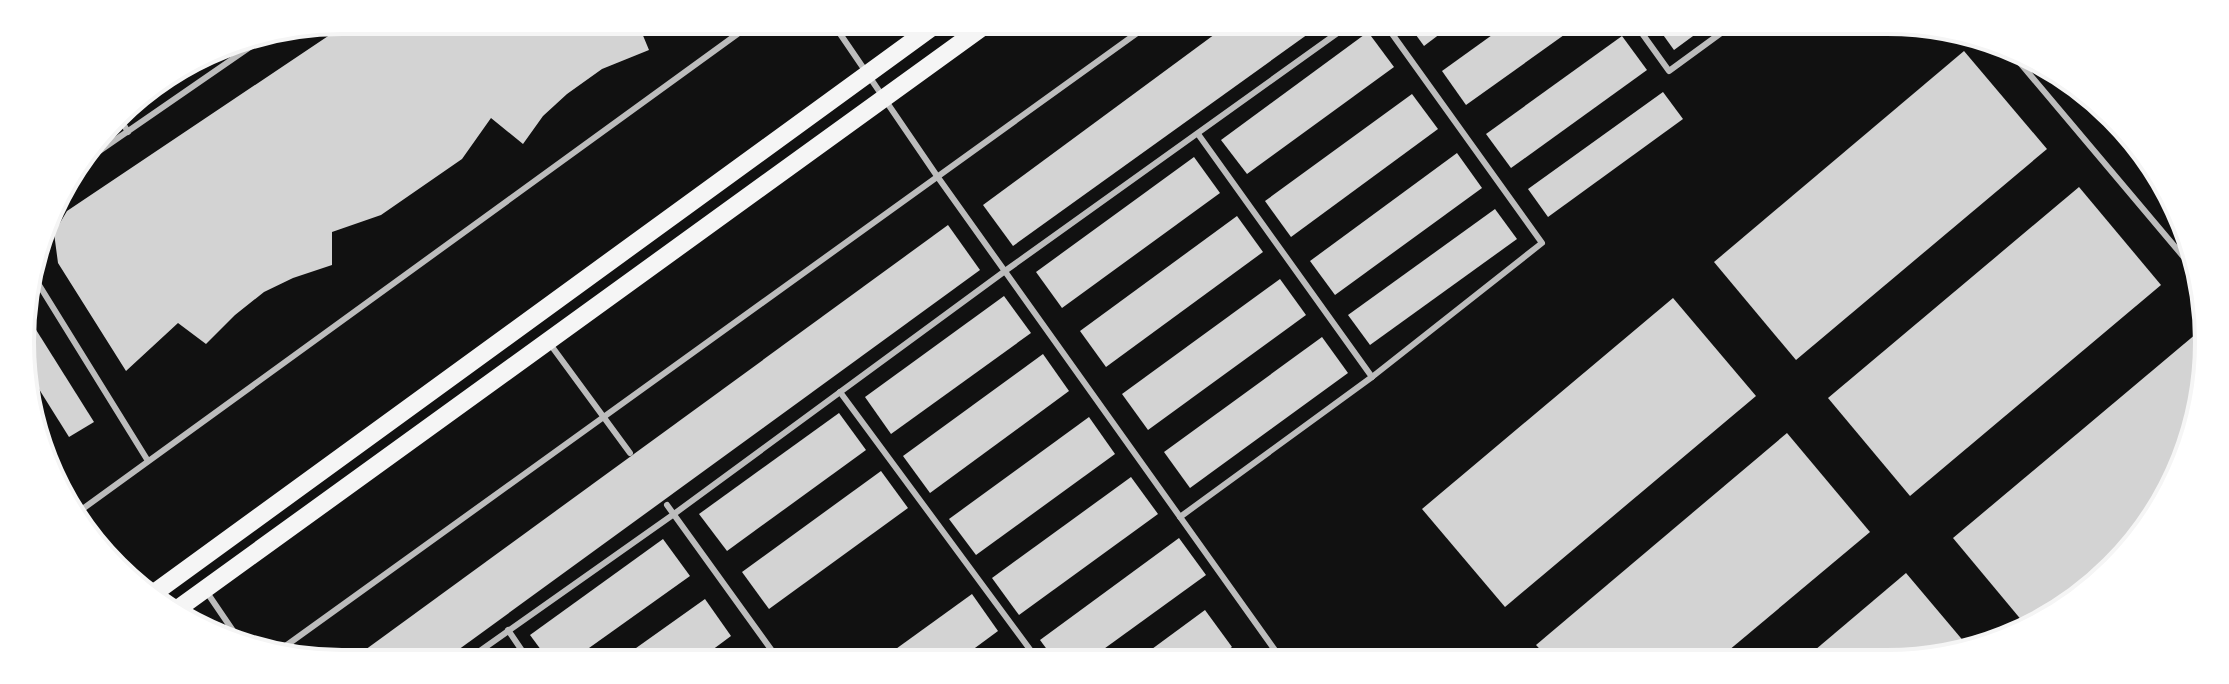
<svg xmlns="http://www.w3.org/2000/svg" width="2229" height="684" font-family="Mulish,sans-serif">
  <rect width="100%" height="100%" fill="#111"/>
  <g fill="#d3d3d3">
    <polygon points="352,20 637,21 649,50 602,69 567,94 543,116 523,144 491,118 462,159 381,215 332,232 332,265 293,278 264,292 235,315 206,344 178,323 126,371 58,263 54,233 67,211"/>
    <polygon points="1230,23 1322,24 1013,246 983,205"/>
    <polygon points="1408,24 1453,24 1424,46"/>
    <polygon points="1506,25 1578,25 1466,105 1442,71"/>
    <polygon points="1656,25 1708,25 1674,50"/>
    <polygon points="1368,32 1394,67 1247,174 1221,140"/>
    <polygon points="1622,36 1647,70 1511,168 1486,134"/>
    <polygon points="1964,51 2047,149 1796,360 1714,262"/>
    <polygon points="1663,92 1683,119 1548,217 1528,189"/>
    <polygon points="1412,94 1438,129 1291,237 1265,201"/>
    <polygon points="1457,153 1482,188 1335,295 1310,261"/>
    <polygon points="1194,157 1220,193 1062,308 1036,272"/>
    <polygon points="2079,187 2161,285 1910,496 1828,398"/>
    <polygon points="1495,209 1517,239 1370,345 1348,315"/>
    <polygon points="1237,216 1263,252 1106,367 1080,331"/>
    <polygon points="948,225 980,270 447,658 354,658"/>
    <polygon points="1280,279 1306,315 1148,430 1122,394"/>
    <polygon points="1004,296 1031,333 891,434 865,397"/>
    <polygon points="1673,298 1756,396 1505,607 1422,509"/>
    <polygon points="23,309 94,422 69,437 27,370"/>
    <polygon points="2203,328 2203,405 2166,503 2104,578 2092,589 2028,628 1953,538"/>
    <polygon points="1322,337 1348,373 1190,488 1164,452"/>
    <polygon points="1043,354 1069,391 930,493 903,456"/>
    <polygon points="839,413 866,450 727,551 699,514"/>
    <polygon points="1089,417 1115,454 976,555 949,519"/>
    <polygon points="1787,433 1870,532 1716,661 1550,660 1536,645"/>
    <polygon points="881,471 908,508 769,609 742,572"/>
    <polygon points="1131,477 1158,514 1019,615 992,578"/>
    <polygon points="1179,538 1206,575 1090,659 1054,659 1040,640"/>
    <polygon points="663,539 690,576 575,658 547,658 530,635"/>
    <polygon points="1906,573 1971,650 1929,661 1802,661"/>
    <polygon points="972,594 998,631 960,659 882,659"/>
    <polygon points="705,599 731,636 700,659 622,658"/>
    <polygon points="1205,610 1232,647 1214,660 1137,660"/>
  </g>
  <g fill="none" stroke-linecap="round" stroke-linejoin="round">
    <g stroke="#bcbcbc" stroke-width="6">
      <polyline points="832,22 937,176 1282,660"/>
      <polyline points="1636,25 1669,71 1732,25"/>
      <polyline points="2010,51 2203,280"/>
      <polyline points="118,115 128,132"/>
      <polyline points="1198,134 1372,377"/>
      <polyline points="79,165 269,34"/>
      <polyline points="31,272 148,461"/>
      <polyline points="550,344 630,453"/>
      <polyline points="840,392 1037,659"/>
      <polyline points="53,473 77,513 754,22"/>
      <polyline points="667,505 778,659"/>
      <polyline points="1180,517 1372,377 1542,243 1385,24"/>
      <polyline points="206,591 240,641"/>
      <polyline points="508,630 527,658"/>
      <polyline points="273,655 1151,23"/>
      <polyline points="470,658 674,514 1005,271 1350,24"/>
    </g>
    <g stroke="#f5f5f5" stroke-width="18">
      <polyline points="150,596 939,22"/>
      <polyline points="172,613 988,23"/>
    </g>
  </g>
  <path d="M0 0H2229V684H0ZM342 34H1887A308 308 0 0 1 2195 342V342A308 308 0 0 1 1887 650H342A308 308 0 0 1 34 342V342A308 308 0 0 1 342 34Z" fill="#fff" fill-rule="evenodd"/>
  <path fill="none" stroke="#f5f5f5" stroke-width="4" d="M342 34H1887A308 308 0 0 1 2195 342V342A308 308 0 0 1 1887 650H342A308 308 0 0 1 34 342V342A308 308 0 0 1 342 34Z"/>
</svg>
